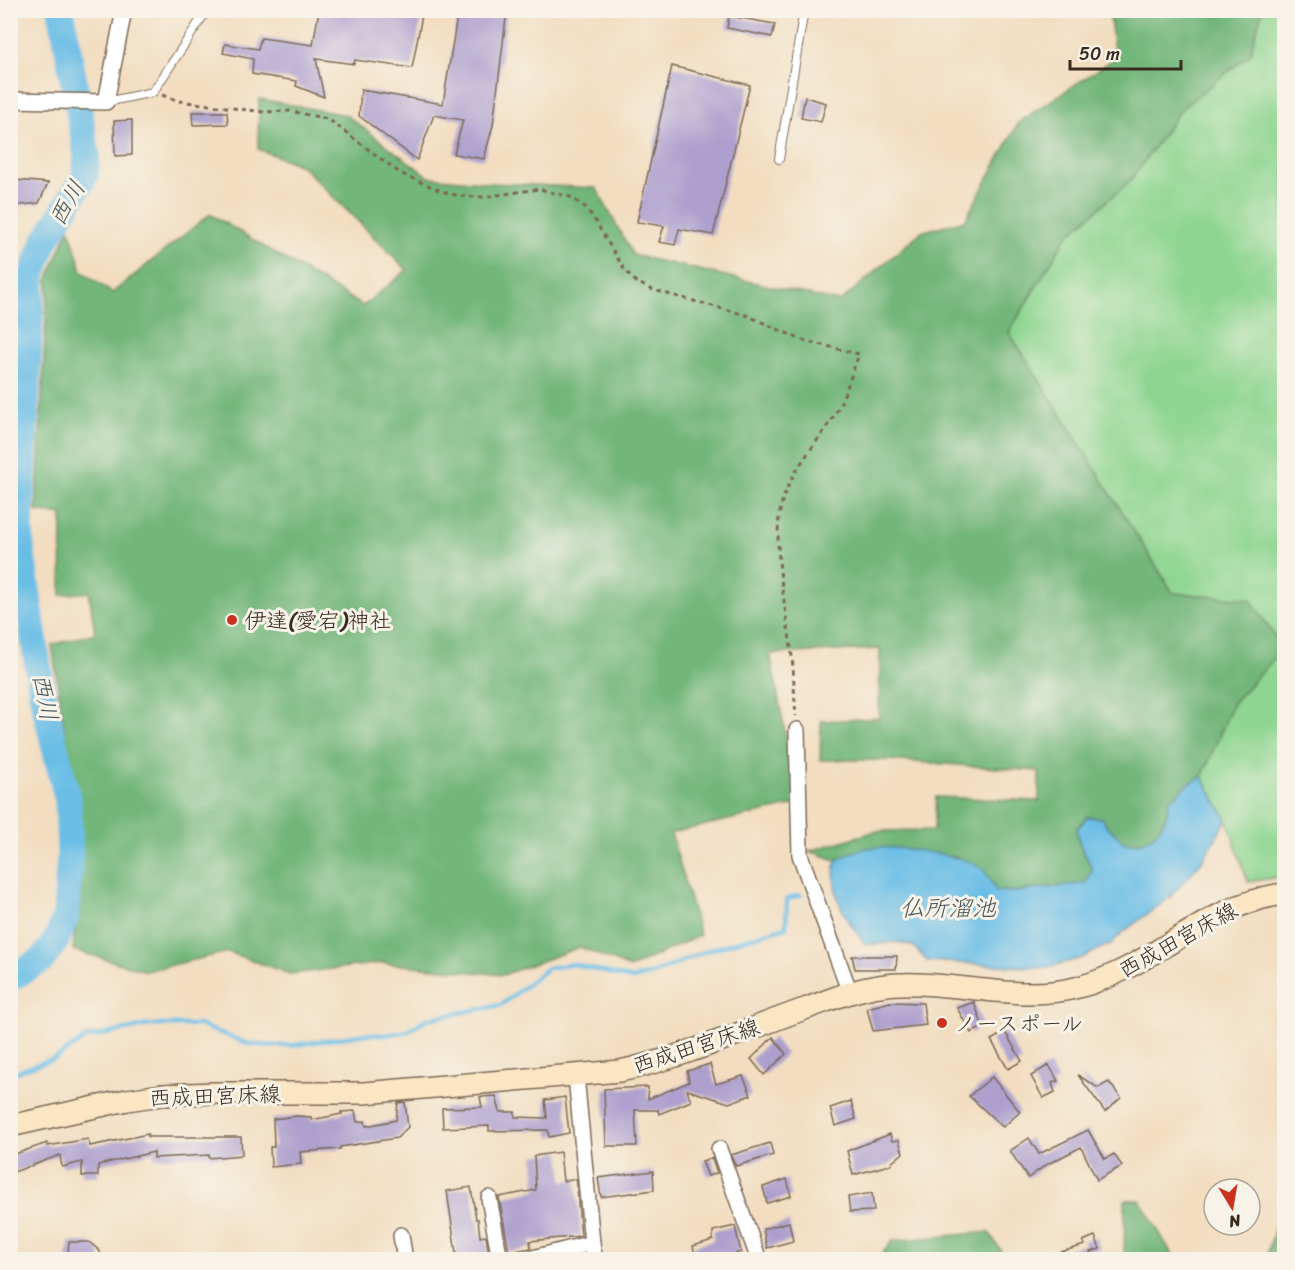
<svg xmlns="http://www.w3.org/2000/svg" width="1295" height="1270" font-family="Sriracha,'Klee One',sans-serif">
  <rect width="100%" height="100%" fill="#f7f3e8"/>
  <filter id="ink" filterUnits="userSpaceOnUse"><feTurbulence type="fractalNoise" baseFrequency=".0167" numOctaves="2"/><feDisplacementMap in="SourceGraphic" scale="12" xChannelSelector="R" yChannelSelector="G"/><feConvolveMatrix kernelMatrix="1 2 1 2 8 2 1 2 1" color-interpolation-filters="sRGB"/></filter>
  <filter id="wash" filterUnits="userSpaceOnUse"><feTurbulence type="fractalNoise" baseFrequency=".008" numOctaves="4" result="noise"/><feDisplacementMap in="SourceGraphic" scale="24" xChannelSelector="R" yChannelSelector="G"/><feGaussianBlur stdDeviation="1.35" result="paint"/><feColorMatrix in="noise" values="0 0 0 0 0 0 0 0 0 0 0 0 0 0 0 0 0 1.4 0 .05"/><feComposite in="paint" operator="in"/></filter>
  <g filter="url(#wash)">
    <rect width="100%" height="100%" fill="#f2ddc0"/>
    <polygon fill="#8dd590" stroke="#648057" stroke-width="1.5" points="1262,11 1284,11 1284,876 1248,882 1227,820 1202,777 1233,703 1283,649 1250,599 1173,593 1009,332 1066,237 1131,180 1181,109 1250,54"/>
    <g fill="#72b67a" stroke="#56704c" stroke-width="1.5">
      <path d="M1109,11H1262L1250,54L1181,109L1131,180L1066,237L1009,332L1173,593L1250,599L1283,649L1233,703L1202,777L1191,782L1169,801C1168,817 1160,834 1145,841C1140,843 1131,843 1126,843L1108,827L1101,818L1087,817L1077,828C1077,848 1086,852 1092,870L1086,883L1014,892L995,891L991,881L957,857L909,850L866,848L836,860L809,851L876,831L934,830L936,797L1039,801V771L889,760H820L821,721L879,718L880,649L770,654L799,804L671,833L700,935L630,968L580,947L503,975L382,963L290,974L228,952L146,971L73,950L82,849L52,645L95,633L89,592L61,595L62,515L36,511L48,279L69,228L82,271L112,293L210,214L363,306L407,270L302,166L258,149L259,99L346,115L429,177L492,183L596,188L633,255L840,302L921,232L965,220L1019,122L1115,58Z"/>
      <polygon points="1284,1196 1284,1249 1282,1259 1266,1259"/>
      <polygon points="1125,1200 1140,1200 1175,1259 1124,1259"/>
      <polygon points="989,1232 1006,1259 878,1259 892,1241"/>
    </g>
    <path fill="#6abee6" stroke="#527482" stroke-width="1.5" d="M1202,777L1227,820L1201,862L1170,897L1122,933L1112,943L1082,958L1045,968L927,961L913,946L897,942L866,945C845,919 829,894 836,860C846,856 857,849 867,848C890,845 963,854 981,868C988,873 992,884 996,891L1014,892L1086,883L1092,870C1086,852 1078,848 1077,829L1087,817L1101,818L1108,827L1125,843C1131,843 1140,843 1145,841C1160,834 1168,817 1169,801L1191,782Z"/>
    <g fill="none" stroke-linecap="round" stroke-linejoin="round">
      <polyline stroke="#6abee6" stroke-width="4.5" points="10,1074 56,1058 86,1038 150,1025 199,1025 249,1044 274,1046 295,1045 366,1034 386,1035 408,1031 427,1019 501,1005 548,968 573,964 632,979 655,973 706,951 786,927 787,899 800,895"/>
      <polyline stroke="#6abee6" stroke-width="27" points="10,978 42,960 57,939 66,915 70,854 68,801 42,694 21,548 20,528 32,276 45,241 85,176 87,156 61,10"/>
    </g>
    <g id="blocks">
      <g fill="#ada0ce">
        <polygon points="319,10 423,10 412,68 355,60 354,64 316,59 324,97 296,86 297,81 252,74 253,59 223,53 225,44 258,49 261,38 313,45"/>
        <polygon points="458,10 507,10 493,125 484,159 454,154 463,120 434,115 417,160 359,116 361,90 443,104"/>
        <polygon points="729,16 775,24 772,37 727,28"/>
        <polygon points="672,66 750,85 713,235 679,229 675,245 659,242 664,226 637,222"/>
        <polygon points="805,97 826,103 821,122 801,118"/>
        <polygon points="192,112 227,112 228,124 193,125"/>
        <polygon points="132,120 132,155 115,156 114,121"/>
        <polygon points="15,180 48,183 39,203 13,206"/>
        <polygon points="852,956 897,956 896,969 855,969"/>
        <polygon points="890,1002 923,1003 926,1025 873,1031 867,1008"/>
        <polygon points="974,1002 983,1027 971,1033 957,1008"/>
        <polygon points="1005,1032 1022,1061 1008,1069 991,1040"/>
        <polygon points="773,1037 786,1054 764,1075 751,1059"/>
        <polygon points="710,1064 716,1084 743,1076 751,1095 729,1103 687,1090 691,1101 659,1114 658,1110 635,1110 637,1146 606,1146 604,1089 648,1087 648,1099 689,1082 687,1071"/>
        <polygon points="1049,1065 1058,1081 1052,1083 1055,1092 1043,1098 1031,1076"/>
        <polygon points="1078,1075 1098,1088 1109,1082 1121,1098 1105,1112"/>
        <polygon points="992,1077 1020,1112 1003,1127 969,1096"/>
        <polygon points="496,1096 500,1112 515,1112 515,1117 547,1118 545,1100 565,1097 569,1133 549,1137 548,1130 489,1131 489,1126 443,1128 442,1108 482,1107 480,1097"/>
        <polygon points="851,1101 856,1119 835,1126 830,1108"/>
        <polygon points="405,1102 408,1127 397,1138 340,1147 340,1149 300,1152 301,1164 271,1167 270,1147 274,1147 273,1119 297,1116 311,1117 311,1120 342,1114 341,1112 355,1111 357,1122 365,1121 366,1126 396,1120 398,1103"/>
        <polygon points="1088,1130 1105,1159 1114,1154 1122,1166 1097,1180 1081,1147 1046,1165 1028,1178 1010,1151 1029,1138 1039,1154"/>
        <polygon points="148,1134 148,1137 241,1137 242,1155 209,1158 209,1155 154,1158 154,1152 98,1165 98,1176 82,1176 82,1162 62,1167 60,1155 14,1172 12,1155 47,1143 47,1146 88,1139 90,1146"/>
        <polygon points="890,1134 892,1141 899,1140 903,1153 889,1165 853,1175 847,1151"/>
        <polygon points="770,1143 773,1155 736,1166 731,1155"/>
        <polygon points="560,1152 563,1181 576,1179 581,1236 530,1241 531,1248 509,1252 499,1197 536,1190 534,1156"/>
        <polygon points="712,1158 717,1173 708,1176 702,1161"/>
        <polygon points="653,1171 654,1190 601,1197 598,1178"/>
        <polygon points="787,1179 791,1196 767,1203 763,1187"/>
        <polygon points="471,1187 476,1219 478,1219 480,1237 486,1236 489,1255 483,1256 484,1260 457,1260 447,1191"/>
        <polygon points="872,1193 874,1211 850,1212 848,1197"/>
        <polygon points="789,1222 793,1241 767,1248 763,1229"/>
        <polygon points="735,1226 741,1252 716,1260 696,1260 693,1246 713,1240 713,1231"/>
        <polygon points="1095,1236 1100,1249 1090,1252 1092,1260 1046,1260 1046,1256 1085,1245 1083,1241"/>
        <polygon points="69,1242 89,1242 100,1251 100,1260 67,1260"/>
      </g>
    </g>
  </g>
  <g filter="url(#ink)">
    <use href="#blocks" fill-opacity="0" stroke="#7b6957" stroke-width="1.5"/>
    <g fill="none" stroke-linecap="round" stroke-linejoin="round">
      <defs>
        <g id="service">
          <polyline points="106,102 153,92 207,10"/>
          <polyline points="779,159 804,10"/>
        </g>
        <g id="minor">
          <polyline points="10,100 106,102 124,10"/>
          <polyline points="797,730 800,855 850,993"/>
          <polyline points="576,1076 592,1243 595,1260"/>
          <polyline points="719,1149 759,1260"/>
          <polyline points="489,1198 500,1260"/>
          <polyline points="401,1235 405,1260"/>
          <polyline points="525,1260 592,1243"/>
        </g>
        <path id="secondary" d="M10,1126L127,1100L161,1095L214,1093H364L620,1071C686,1057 747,1029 810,1007C832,999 856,989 879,986C945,976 1014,1005 1079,987C1154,967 1206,904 1284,894"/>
      </defs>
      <use href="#service" stroke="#7b6957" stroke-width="10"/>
      <use href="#minor" stroke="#7b6957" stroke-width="18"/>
      <use href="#secondary" stroke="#7b6957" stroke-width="24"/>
      <path stroke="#7b6957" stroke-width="3" stroke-dasharray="4.5 4.5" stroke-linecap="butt" d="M162,95L179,101L264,112L290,111L328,119L400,173L441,191L459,196L483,197L539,189L570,197L585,207L594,219L624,269L636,282L653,290L746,315L802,340L859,354C850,378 843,404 828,425C812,449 792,471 783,499C770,538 786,607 791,648C794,671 794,694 796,716"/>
      <use href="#service" stroke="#fff" stroke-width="8"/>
      <use href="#minor" stroke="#fff" stroke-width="15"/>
      <use href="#secondary" stroke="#fbe6c4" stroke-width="21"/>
    </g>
  </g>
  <g fill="#c8321e" stroke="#f7f3e8" stroke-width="2">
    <circle cx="232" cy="620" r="6"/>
    <circle cx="942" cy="1023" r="6"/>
  </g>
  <g text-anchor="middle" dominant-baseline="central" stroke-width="6" stroke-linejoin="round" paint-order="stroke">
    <g font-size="22" fill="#3b2a1e" stroke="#f7f3e8" text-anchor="start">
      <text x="244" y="620">伊達(愛宕)神社</text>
      <text x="954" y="1023">ノースポール</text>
    </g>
    <g font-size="22" fill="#3b2a1e" stroke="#f7f3e8">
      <text transform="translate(1178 940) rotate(-29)">西成田宮床線</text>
      <text transform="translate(696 1046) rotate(-18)">西成田宮床線</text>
      <text transform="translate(215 1096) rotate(-2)">西成田宮床線</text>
    </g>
    <g font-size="24" font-style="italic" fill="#49565a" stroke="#f7f3e8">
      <text transform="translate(67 203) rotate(-60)">西川</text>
      <text transform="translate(45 697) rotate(79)">西川</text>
      <text x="948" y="908">仏所溜池</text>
    </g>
  </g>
  <rect width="1295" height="1270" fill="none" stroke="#f7f3e8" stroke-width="36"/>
  <g transform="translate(1232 1207) rotate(169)"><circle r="28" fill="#f7f3e8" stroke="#aca397" stroke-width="1.5"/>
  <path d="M0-4.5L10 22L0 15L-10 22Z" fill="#c8321e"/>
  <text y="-9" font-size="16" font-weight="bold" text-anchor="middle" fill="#3b2a1e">N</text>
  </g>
  <path d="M1070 60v9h111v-9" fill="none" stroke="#3b2a1e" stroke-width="3"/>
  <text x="1079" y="60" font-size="18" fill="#3b2a1e" stroke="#f7f3e8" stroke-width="4.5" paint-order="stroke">50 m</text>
</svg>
